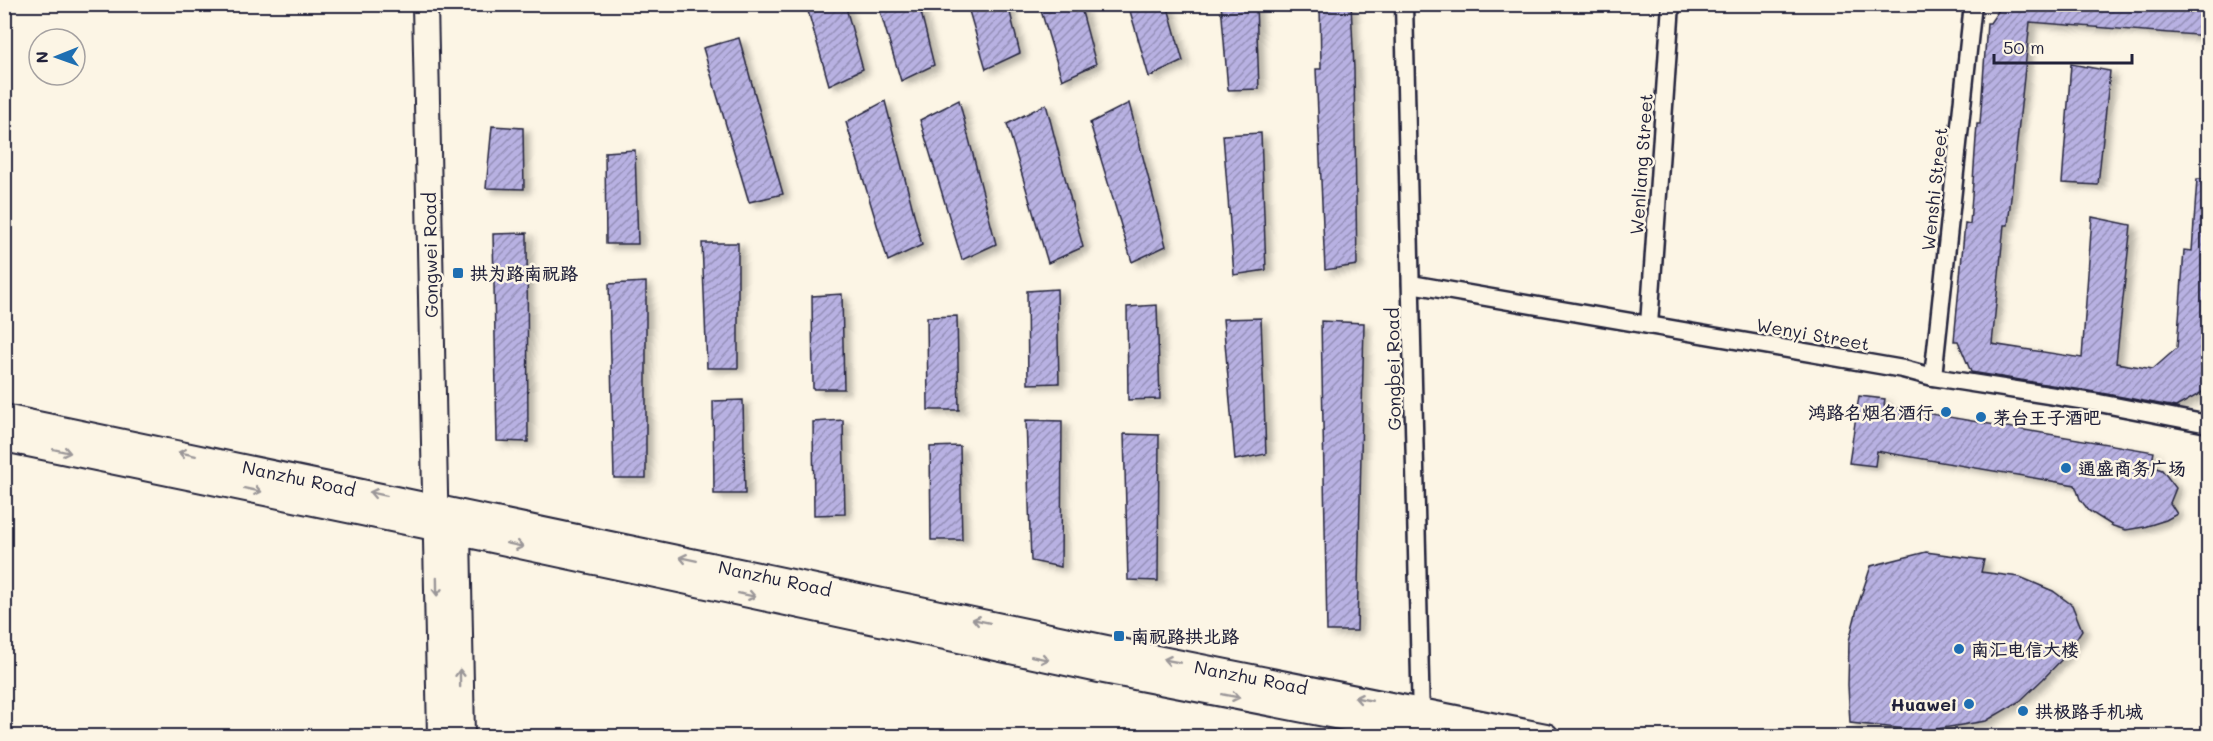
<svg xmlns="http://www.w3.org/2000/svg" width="2213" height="741" font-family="Mali,'LXGW WenKai TC',sans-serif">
  <defs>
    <pattern id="building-hatch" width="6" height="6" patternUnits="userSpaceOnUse" patternTransform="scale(1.5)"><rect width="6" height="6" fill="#b8b1e2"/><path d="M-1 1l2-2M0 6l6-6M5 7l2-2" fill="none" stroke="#9590b8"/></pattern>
    <filter id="shadow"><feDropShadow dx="6" dy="4" stdDeviation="3" flood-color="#0004"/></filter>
  </defs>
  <rect width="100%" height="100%" fill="#fcf5e5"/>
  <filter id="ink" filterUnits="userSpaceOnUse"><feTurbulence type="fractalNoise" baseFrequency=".0167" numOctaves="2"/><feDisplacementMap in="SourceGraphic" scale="12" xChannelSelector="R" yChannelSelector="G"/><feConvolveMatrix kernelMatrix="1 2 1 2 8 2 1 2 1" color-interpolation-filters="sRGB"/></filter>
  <g filter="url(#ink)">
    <g fill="url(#building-hatch)" stroke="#22223b" stroke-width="1.5" filter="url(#shadow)">
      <polygon points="806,4 845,4 863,69 829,85"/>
      <polygon points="878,4 919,4 934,65 901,81"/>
      <polygon points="967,4 1008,4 1020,53 986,69"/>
      <polygon points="1039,4 1080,4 1096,64 1062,80"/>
      <polygon points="1128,4 1167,4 1183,61 1149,77"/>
      <polygon points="1221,4 1256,4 1259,89 1228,90"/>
      <polygon points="1320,4 1351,4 1354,69 1357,265 1325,270 1316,69 1321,69"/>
      <polygon points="2003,4 2208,4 2208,36 2030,22 2008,225 2004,225 1992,344 2082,358 2092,217 2131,225 2116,363 2153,369 2177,348 2184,250 2192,251 2197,179 2208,179 2208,389 2176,407 2101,393 1971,372 1958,341 1954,341 1965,223 1970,224 1977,124 1980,124 1987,23 1990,23"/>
      <polygon points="739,38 783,194 749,202 703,48"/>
      <polygon points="2071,64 2110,71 2098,185 2062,183"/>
      <polygon points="959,100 996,244 962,260 920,120"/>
      <polygon points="885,101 922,245 888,261 846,122"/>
      <polygon points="1129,103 1166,246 1132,262 1090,123"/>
      <polygon points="1046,104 1083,247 1048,263 1007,124"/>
      <polygon points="492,126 523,128 524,189 486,188"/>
      <polygon points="1261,133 1266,270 1234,275 1223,135"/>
      <polygon points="635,150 638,244 606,244 605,152"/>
      <polygon points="527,233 528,442 497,441 493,234"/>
      <polygon points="702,243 738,243 738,368 707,368"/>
      <polygon points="646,282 646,478 614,478 609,284"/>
      <polygon points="1057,289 1059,383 1028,384 1027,291"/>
      <polygon points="842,294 844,389 813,389 812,296"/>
      <polygon points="1157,305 1160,399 1128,400 1127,307"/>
      <polygon points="957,316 959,410 928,410 927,317"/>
      <polygon points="1261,318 1266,454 1235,460 1223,319"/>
      <polygon points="1321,321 1364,323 1357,631 1327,631"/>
      <polygon points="1859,396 1885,399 1884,406 2154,452 2151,466 2162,470 2176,488 2170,503 2177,514 2166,520 2144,527 2126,530 2113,526 2089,511 2080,499 2075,485 1877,451 1875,466 1849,463"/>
      <polygon points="743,400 745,494 714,494 713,401"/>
      <polygon points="843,420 845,514 814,515 813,422"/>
      <polygon points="1026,420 1062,421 1061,567 1031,561"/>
      <polygon points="1124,434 1159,435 1158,581 1128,580"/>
      <polygon points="960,446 962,540 931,540 930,447"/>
      <polygon points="1926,552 1984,560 1981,572 2020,577 2053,591 2072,605 2082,630 2065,656 2043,679 2020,701 1986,721 1925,731 1850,723 1848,685 1849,641 1858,605 1871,566"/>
    </g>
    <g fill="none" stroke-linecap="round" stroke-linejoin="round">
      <defs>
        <g id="minor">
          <polyline points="1404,4 1421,720"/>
          <polyline points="1411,284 1903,369 1933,377 2099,403 2208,424"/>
          <polyline points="1649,325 1671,4"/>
          <polyline points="1933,377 1973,4"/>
        </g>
        <g id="secondary">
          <polyline points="425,4 440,736"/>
          <polyline points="4,417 1116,650 1546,736"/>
          <polyline points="4,439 483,538 1099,670 1437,736"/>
          <polyline points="447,521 458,533 462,736"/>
        </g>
      </defs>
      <use href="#minor" stroke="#22223b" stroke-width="21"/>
      <use href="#secondary" stroke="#22223b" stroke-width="28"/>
      <use href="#minor" stroke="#fcf5e5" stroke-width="16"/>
      <use href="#secondary" stroke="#fcf5e5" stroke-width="24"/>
    </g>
    <defs><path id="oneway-shaft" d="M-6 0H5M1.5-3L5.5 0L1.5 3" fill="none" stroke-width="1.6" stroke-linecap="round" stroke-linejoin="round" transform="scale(1.5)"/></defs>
    <g stroke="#9a9698">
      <use href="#oneway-shaft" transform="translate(62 451) rotate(12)"/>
      <use href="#oneway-shaft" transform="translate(187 454) rotate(-168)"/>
      <use href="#oneway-shaft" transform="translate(253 490) rotate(12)"/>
      <use href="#oneway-shaft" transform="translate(378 494) rotate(-168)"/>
      <use href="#oneway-shaft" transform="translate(515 545) rotate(12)"/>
      <use href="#oneway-shaft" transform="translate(688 559) rotate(-168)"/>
      <use href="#oneway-shaft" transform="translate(437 587) rotate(89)"/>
      <use href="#oneway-shaft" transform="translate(747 595) rotate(12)"/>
      <use href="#oneway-shaft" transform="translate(981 621) rotate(-168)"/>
      <use href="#oneway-shaft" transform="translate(1040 658) rotate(12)"/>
      <use href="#oneway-shaft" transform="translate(1172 661) rotate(-169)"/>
      <use href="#oneway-shaft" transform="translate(460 678) rotate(-91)"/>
      <use href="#oneway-shaft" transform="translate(1231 696) rotate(11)"/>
      <use href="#oneway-shaft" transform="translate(1363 699) rotate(-169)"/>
    </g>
  </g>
  <g fill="#1f6fb2" stroke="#fcf5e5" stroke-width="2">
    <rect x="452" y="267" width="12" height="12" rx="3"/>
    <circle cx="1946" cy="412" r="6"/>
    <circle cx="1981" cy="417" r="6"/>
    <circle cx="2066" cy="468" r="6"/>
    <rect x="1113" y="630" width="12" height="12" rx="3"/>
    <circle cx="1959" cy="649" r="6"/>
    <circle cx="1969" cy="704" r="6"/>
    <circle cx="2023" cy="711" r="6"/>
  </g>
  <g text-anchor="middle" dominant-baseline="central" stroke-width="5" stroke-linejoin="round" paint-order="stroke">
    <g font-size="18" fill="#22223b" stroke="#fcf5e5">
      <text transform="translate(1641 164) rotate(-86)">Wenliang Street</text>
      <text transform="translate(1934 189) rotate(-84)">Wenshi Street</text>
      <text transform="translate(430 255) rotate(-91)">Gongwei Road</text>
      <text transform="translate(1813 334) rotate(10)">Wenyi Street</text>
      <text transform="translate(1393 369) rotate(-91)">Gongbei Road</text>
      <text transform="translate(299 478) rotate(12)">Nanzhu Road</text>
      <text transform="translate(775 578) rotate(12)">Nanzhu Road</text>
      <text transform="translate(1251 677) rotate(11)">Nanzhu Road</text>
    </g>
    <g font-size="18" font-weight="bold" fill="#22223b" stroke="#fcf5e5" text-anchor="start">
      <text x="470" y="273">拱为路南祝路</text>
      <text x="1934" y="412" text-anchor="end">鸿路名烟名酒行</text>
      <text x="1993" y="417">茅台王子酒吧</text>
      <text x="2078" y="468">通盛商务广场</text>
      <text x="1131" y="636">南祝路拱北路</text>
      <text x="1971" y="649">南汇电信大楼</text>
      <text x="1957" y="704" text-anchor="end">Huawei</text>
      <text x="2035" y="711">拱极路手机城</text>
    </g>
  </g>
  <rect width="2213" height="741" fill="none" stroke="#fcf5e5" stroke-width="24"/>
  <rect x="12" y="12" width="2189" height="717" fill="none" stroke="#22223b" stroke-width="2" filter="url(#ink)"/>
  <g transform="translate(57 57) rotate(269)"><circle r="28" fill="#fcf5e5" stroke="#a5a1a1" stroke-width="1.5"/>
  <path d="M0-4.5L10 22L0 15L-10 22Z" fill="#1f6fb2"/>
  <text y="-9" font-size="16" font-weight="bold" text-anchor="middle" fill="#22223b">N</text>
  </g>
  <path d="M1994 54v9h138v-9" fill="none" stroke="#22223b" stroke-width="3"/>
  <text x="2003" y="54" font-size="18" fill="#22223b" stroke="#fcf5e5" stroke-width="4.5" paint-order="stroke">50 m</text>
</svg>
